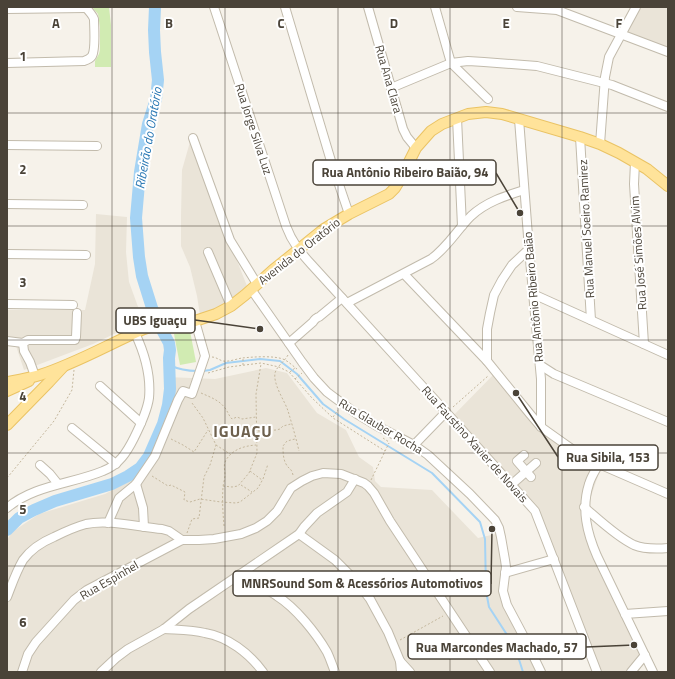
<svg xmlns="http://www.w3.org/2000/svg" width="675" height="679" font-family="'Titillium Web',sans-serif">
  <rect width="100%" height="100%" fill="#f6f2ea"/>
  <g fill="#eae4d8">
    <polygon points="641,7 668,7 668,47 627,33"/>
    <polygon points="190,142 247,286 242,291 227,302 207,313 200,315 197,296 190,267 181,246 181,216 182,170"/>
    <polygon points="96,214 127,217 126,252 129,282 141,315 135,324 93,344 24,370 15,343 7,345 7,310 85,310 95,264"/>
    <polygon points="266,368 287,373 317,413 346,430 359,457 373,467 375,481 381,487 432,490 478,538 500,533 503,565 501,596 539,672 7,672 7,540 12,532 39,514 105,494 138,477 160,430 167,377 215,379"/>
    <polygon points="495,373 544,434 600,470 585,514 592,548 646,661 637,672 596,672 536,517 449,420"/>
  </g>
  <g fill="#d1ebb2">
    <polygon points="92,7 109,7 111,25 111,67 95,67 95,61 99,54 100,50 100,27 98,14"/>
    <polygon points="190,331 196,362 180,365 174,334"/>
  </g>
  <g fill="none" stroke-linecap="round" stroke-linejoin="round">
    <g stroke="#a5d3f4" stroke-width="2">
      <path d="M169,365C178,369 186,371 197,371"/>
      <polyline points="203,371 210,370 226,363 260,359 280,361 297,374 323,404 344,419 432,473 480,522 485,539 486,591 489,607 515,647 523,672"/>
    </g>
    <polyline stroke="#a5d3f4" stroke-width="12" points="7,530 19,518 34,510 55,501 112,484 128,476 140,468 149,456 163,424 168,405 170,389 169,358 170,350 169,343 162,330 152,308 142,276 139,257 136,218 140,172 148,124 156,99 158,80 155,52 154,30 155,7"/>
    <defs>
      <g id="minor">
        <path d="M214,7L286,226C292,242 300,252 311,264L446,412L535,511L597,672"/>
        <polyline points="285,7 331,161 349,214"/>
        <polyline points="368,7 403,129 407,137 416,148"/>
        <polyline points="435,7 451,63 488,99"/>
        <polyline points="517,7 557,10 668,52"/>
        <polyline points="7,9 86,8"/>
        <path d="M7,63L84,61C87,60 90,59 92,56C96,49 94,28 94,19C92,14 89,11 85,7"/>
        <polyline points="391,88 451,63 468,61 484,62 537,66 612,85 668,107"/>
        <polyline points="457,118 462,226"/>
        <polyline points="519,119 529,249 541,379 541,427"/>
        <polyline points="580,137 591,320"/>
        <polyline points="193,138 230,240 257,284"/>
        <polyline points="600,144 605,77 609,57 636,7"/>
        <polyline points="7,145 97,146"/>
        <polyline points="635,162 634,184 644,344"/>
        <polyline points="7,204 83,205"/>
        <polyline points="529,249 512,265 502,280 494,295 490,313 487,329 487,361 530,414 541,427 555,437 572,449 599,464 668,494"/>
        <polyline points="208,252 231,306"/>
        <polyline points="7,254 86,255"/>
        <polyline points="404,274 487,361"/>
        <polyline points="251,289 302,362 314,378 327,392 335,398 357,414 377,426 414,445 428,455 470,494 495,520 499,528 501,537 505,560 506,567 503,591 507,605 524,637 541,672"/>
        <polyline points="533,294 668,355"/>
        <path d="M347,303L431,259C447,248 457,230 471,216C486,202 505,196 524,190"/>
        <polyline points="7,304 73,305"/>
        <polyline points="7,341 23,343"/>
        <path d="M289,343L313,322C314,320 317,317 319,317L342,298"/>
        <polyline points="540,365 554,374 668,422"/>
        <polyline points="35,376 30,362 24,351 23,343 28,340 75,340 76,337 77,313"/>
        <polyline points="100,386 141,423"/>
        <polyline points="72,428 116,464"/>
        <polyline points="414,445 446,412"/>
        <polyline points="524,455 517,461 531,477"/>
        <path d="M599,464C595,471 591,477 589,484C581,509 587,533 597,556L653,672"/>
        <polyline points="40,465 50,474 58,484"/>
        <polyline points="136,484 143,508 144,527"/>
        <polyline points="511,485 536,463"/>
        <path d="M584,507C598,519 618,538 634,545C644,549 657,549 668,548"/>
        <path d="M7,508C34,485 72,484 103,471C119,465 127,452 134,438C140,426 147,412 149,398C151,376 144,352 135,333"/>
        <polyline points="108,523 119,498 136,484 155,456 178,400 183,391 192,394 205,356 195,321"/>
        <polyline points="299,534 335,560 357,582 370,599 388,632 400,661 401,672"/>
        <polyline points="505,573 554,559"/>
        <path d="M240,574C252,582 265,588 277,596C296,608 316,633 327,652C330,658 332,665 335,672"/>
        <path d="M7,597C12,584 16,572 23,560C31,549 42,542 54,537C64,532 75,527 86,524C108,519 139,527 162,529L169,531L182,540"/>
        <polyline points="625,614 668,611"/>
        <path d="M164,629C178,630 192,630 205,633C228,637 249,653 263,672"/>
        <polyline points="400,661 410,672"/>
        <polyline points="22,672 28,654 36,642 74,600 87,590 182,540 199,540 214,539 241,534 256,528 267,521 277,511 291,488 302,481 312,476 323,473 341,474 364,483 368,486 374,493 390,521 490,672"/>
        <polyline points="101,672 116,658 128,649 164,629 189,609 299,534 304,527 317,513 347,492 355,479"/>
        <polyline points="631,672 645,655"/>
      </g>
      <g id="major">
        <path d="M7,382C18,380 30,378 40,375C77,363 109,344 144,329L150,327L195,321L216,314L231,306L245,295L273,270L324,229L349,214L389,194L395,188L401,178L416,148L431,131L442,124L468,114L486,112L502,114L580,137L600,144L619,153L647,169L668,186"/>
        <polyline points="7,391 29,381"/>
        <polyline points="7,425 49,382 63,367"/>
      </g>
    </defs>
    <use href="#minor" stroke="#c2bbac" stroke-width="10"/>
    <use href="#major" stroke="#eac364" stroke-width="12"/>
    <g stroke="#c4b79d" stroke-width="1" stroke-dasharray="2 2" stroke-linecap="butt">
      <path d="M288,355C284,362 277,366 275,373C273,385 285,401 288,411C292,424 296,438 299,451"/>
      <path d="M212,357C216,357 219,360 223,361C229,362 236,359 242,358C252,357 276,355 285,360C289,362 293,366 297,369"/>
      <polyline points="243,365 243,358"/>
      <polyline points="290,372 295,368"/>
      <polyline points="208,373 229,367 261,363 279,367 289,372 312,398 333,418 385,451"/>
      <polyline points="295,379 302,373"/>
      <path d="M201,393C210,397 219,400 225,408C228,412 229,416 232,419L237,417L242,419L256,417"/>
      <polyline points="453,407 488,376"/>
      <polyline points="333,417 338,410"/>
      <polyline points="258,431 276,430 280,429 283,426 291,424"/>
      <polyline points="383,438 389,442"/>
      <polyline points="171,439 183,445 194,452 208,430"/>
      <polyline points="216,445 230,454"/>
      <polyline points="250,471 262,480"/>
      <path d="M293,475C291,467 289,470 286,464C283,459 283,451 283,446L287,441L295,439"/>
      <polyline points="152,476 168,486 171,485 185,492 184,500 190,502 200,499 221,502 236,503 240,502 258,488 263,479 268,464"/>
      <polyline points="7,478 54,421 72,390 74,370"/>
      <polyline points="371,480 389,443"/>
      <polyline points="241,485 252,492"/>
      <polyline points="223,486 232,487 238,486 249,473 257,453 256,394 261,364"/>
      <path d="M224,526C223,513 222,501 223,488C223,484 225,479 225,475C225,470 223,465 226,460C233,449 244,446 256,445"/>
      <polyline points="187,533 192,519 199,518 204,477 210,465 216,445 203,418 192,403"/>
      <polyline points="400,640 443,616"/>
    </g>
    <use href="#minor" stroke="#fff" stroke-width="8"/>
    <use href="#major" stroke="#ffe39a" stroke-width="10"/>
  </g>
  <path fill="none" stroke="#4a4338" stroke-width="1" stroke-opacity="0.55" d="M112,7V672M225,7V672M338,7V672M450,7V672M562,7V672M7,113H668M7,226H668M7,340H668M7,453H668M7,566H668"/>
  <g text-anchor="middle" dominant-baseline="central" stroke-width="4" stroke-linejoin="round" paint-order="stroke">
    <g font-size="12" fill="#4a4338" stroke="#fff">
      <text transform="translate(389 79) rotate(74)">Rua Ana Clara</text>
      <text transform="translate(254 129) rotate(72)">Rua Jorge Silva Luz</text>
      <text transform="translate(586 229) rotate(-93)">Rua Manuel Soeiro Ramirez</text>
      <text transform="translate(299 251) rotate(-38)">Avenida do Oratório</text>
      <text transform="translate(638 253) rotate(-94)">Rua José Simões Alvim</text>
      <text transform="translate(533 297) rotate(-95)">Rua Antônio Ribeiro Baião</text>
      <text transform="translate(381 426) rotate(31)">Rua Glauber Rocha</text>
      <text transform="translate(475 444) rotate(48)">Rua Faustino Xavier de Novais</text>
      <text transform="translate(109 580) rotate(-30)">Rua Espinhel</text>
    </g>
    <g font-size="13" font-style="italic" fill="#2978b4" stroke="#fff">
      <text transform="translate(148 138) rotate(-80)">Ribeirão do Oratório</text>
    </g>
    <g font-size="16" font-weight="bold" letter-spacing="1" fill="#6e614e" stroke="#fff">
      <text x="243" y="431">IGUAÇU</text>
    </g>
  </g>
  <g font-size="13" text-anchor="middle" font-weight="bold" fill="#4a4338" stroke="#fff" stroke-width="4" stroke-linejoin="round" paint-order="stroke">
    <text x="56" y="28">A</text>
    <text x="169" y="28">B</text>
    <text x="281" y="28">C</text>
    <text x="394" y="28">D</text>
    <text x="506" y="28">E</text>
    <text x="619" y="28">F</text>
    <text x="23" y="61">1</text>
    <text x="23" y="174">2</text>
    <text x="23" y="287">3</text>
    <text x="23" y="401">4</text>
    <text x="23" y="514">5</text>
    <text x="23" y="627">6</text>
  </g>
  <path fill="none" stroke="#4a4338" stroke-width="1.5" d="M520 213L496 173M260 329L195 320M516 393L558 457M492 529L491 584M634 645L586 647"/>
  <g fill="#4a4338" stroke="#fff" stroke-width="1.5">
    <circle cx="520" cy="213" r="4"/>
    <circle cx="260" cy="329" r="4"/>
    <circle cx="516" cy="393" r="4"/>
    <circle cx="492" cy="529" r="4"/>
    <circle cx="634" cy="645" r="4"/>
  </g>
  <g fill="#fff" stroke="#4a4338" stroke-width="1.5">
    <rect x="313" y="160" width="183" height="25" rx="4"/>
    <rect x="116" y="308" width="79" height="25" rx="4"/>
    <rect x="558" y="445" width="100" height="25" rx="4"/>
    <rect x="233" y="571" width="258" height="25" rx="4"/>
    <rect x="408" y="634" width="178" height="25" rx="4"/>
  </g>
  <g font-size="13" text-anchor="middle" font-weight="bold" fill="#4a4338">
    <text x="405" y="177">Rua Antônio Ribeiro Baião, 94</text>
    <text x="155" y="325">UBS Iguaçu</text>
    <text x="608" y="462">Rua Sibila, 153</text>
    <text x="362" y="588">MNRSound Som &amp; Acessórios Automotivos</text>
    <text x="497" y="652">Rua Marcondes Machado, 57</text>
  </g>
  <rect width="675" height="679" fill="none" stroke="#4a4338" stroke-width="16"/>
</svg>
